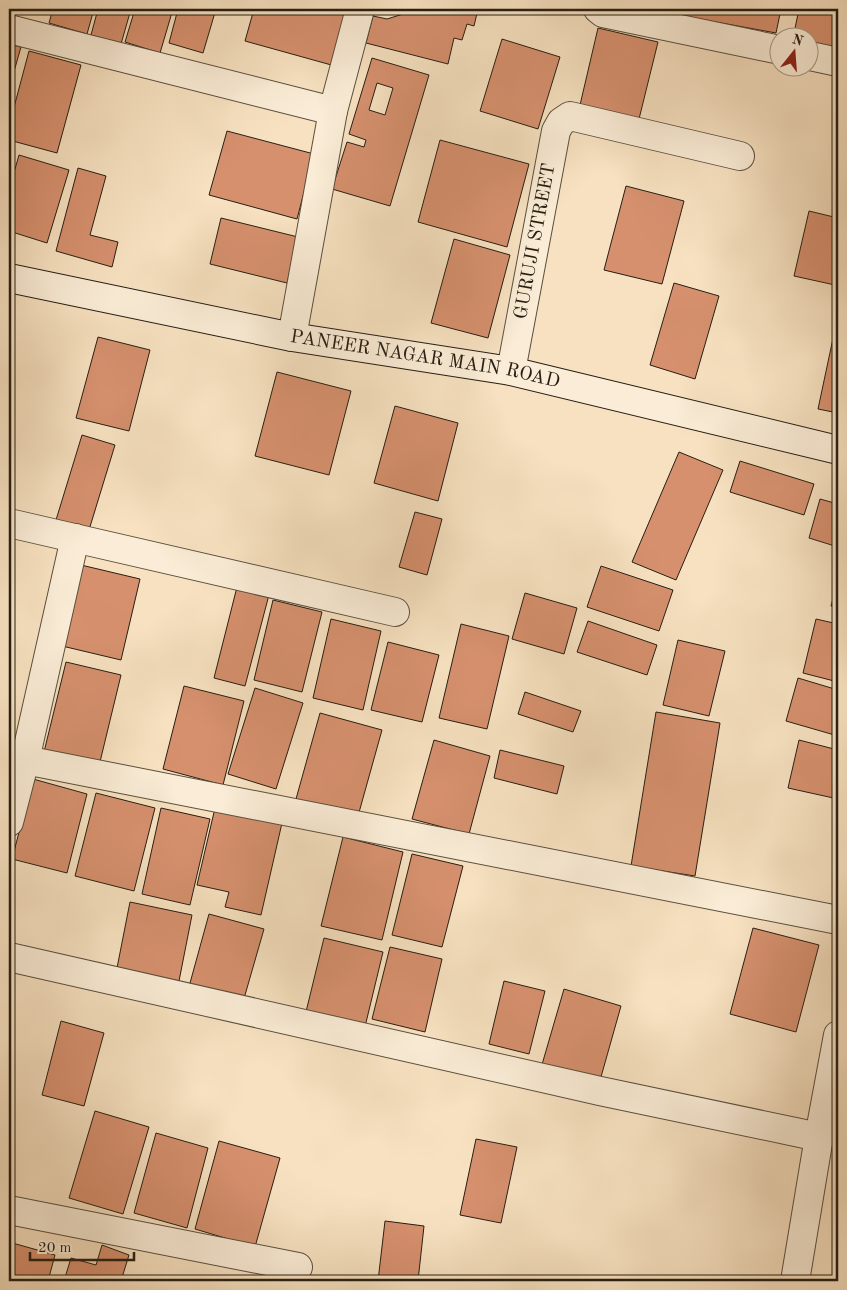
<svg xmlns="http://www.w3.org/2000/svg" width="847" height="1290" font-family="'Old Standard TT',serif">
  <rect width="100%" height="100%" fill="#f7e1c0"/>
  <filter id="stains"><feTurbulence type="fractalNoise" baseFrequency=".004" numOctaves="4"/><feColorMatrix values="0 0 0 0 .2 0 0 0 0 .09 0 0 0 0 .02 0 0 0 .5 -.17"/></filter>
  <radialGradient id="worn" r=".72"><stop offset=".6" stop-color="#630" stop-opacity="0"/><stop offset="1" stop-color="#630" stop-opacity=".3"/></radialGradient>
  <g fill="#d6906e" stroke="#261e13" fill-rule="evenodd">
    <polygon points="53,9 94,9 87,34 49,23"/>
    <polygon points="98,9 131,9 121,44 91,35"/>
    <polygon points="135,9 173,9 160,53 125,42"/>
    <polygon points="178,9 216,9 203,53 169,43"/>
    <polygon points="254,9 337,9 336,11 350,15 335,66 245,41"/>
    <polygon points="419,9 478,9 474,26 467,24 462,40 454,38 448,64 366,43 373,16 387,19"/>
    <polygon points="645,9 781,9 776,33"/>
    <polygon points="799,9 838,9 838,51 810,45 810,38 793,38"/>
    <polygon points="598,28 658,42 639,119 580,105"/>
    <polygon points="502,39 560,57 538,129 480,111"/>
    <polygon points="9,44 21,47 9,89"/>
    <polygon points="29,51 81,65 57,153 9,140 9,126"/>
    <path d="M372,58L429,75L390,206L332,189L347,142L364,147L366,140L349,134ZM377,83L393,88L385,115L369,110Z"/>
    <polygon points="227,131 314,154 297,219 209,195"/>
    <polygon points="440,140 529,164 507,247 418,222"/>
    <polygon points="19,155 69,170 47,243 9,231 9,190"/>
    <polygon points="78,168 106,176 90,235 118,242 112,267 56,251"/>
    <polygon points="626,186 684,201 662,284 604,270"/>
    <polygon points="809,211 838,218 838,270 835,285 794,276"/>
    <polygon points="221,218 298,237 287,283 210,264"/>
    <polygon points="454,239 510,255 488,338 431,323"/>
    <polygon points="674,283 719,296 695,379 650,365"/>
    <polygon points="838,315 838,413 818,409"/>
    <polygon points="98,337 150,350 129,431 76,418"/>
    <polygon points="277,372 351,391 329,475 255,456"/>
    <polygon points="395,406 458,423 438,501 374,483"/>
    <polygon points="82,435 115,445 89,530 56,520"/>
    <polygon points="679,452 723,470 676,580 632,562"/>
    <polygon points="740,461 814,484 804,515 730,492"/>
    <polygon points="820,499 838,504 838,547 809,538"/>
    <polygon points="415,512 442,519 427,575 399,567"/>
    <polygon points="81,565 140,579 121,660 62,646"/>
    <polygon points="601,566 673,590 659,631 587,607"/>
    <polygon points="838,580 838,608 831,606"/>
    <polygon points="238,583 270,591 245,686 214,678"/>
    <polygon points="525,593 577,608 564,654 512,639"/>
    <polygon points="273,600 322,612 302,692 254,680"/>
    <polygon points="331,619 381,631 363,710 313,698"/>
    <polygon points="816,619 838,624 838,682 803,673"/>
    <polygon points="588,621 657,645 647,675 577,652"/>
    <polygon points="461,624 509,636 487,729 439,718"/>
    <polygon points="678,640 725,651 709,716 663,705"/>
    <polygon points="388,642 439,655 422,722 371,710"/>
    <polygon points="66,662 121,675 99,766 44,752"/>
    <polygon points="798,678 838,690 838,736 786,721"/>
    <polygon points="184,686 244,701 223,785 163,769"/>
    <polygon points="255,688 303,703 276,789 228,774"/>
    <polygon points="525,692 581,711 573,732 518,714"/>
    <polygon points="656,712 720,723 695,876 631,866"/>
    <polygon points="320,713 382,730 358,816 296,799"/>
    <polygon points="434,740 490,756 469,834 412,819"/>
    <polygon points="799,740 838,750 838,799 788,788"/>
    <polygon points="500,750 564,766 557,794 494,778"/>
    <polygon points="33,779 87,794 67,873 12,859"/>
    <polygon points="96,793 155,808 134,891 75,876"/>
    <polygon points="161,808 210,819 190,905 142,894"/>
    <polygon points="215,808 282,823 261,915 225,907 229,892 197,885"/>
    <polygon points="343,837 403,852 382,940 321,926"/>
    <polygon points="412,854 463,866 442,947 392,935"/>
    <polygon points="130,902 192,915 179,981 117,968"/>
    <polygon points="209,914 264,929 241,1009 187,994"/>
    <polygon points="753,928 819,945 796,1032 730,1014"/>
    <polygon points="324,938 383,952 363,1035 304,1020"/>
    <polygon points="390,947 442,959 425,1032 372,1019"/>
    <polygon points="504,981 545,991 529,1054 489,1044"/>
    <polygon points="564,989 621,1006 599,1084 541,1068"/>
    <polygon points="61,1021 104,1033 84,1106 42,1095"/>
    <polygon points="95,1111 149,1127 123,1214 69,1198"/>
    <polygon points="156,1133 208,1148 187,1228 134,1213"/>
    <polygon points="476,1139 517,1147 501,1223 460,1215"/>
    <polygon points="219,1141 280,1158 255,1247 195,1229"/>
    <polygon points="385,1221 424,1226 418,1281 378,1281"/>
    <polygon points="9,1242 55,1255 48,1281 9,1281"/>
    <polygon points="102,1245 129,1255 121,1281 64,1281 71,1258 96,1265"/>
  </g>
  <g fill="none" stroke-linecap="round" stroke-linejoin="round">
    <defs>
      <g id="street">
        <polyline points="598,9 603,13 780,50"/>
        <polyline points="9,29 333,111 360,9"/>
        <polyline points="810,56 838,62"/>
        <polyline points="292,337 333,111"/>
        <path id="s1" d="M511,371L556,131L561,122L570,116L740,156"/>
        <polyline points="9,523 395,612"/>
        <polyline points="25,760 838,920"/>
        <polyline points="9,822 25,760 75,538"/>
        <polyline points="9,957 600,1091 819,1137"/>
        <polyline points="9,1210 298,1267"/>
        <polyline points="795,1281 819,1137 838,1035"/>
      </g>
      <g id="secondary">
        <path id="s2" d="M9,278L292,337L511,371L838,450"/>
      </g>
    </defs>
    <use href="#street" stroke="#5a4f3e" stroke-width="30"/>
    <use href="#secondary" stroke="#261e13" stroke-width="30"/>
    <use href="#street" stroke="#faecd6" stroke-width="28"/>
    <use href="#secondary" stroke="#faecd6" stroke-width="28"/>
  </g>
  <g text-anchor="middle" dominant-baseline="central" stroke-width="5" stroke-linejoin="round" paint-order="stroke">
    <g font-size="19" fill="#261e13" stroke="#faecd6">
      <text stroke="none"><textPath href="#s1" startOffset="132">GURUJI STREET</textPath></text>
      <text stroke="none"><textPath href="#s2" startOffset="424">PANEER NAGAR MAIN ROAD</textPath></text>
    </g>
  </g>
  <rect width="847" height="1290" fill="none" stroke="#f7e1c0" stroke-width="30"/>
  <rect x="10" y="10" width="827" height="1270" fill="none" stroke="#261e13" stroke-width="2.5"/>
  <rect x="15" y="15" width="817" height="1260" fill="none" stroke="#261e13"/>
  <g transform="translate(794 52) rotate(17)"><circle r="24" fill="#faecd6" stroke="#a59a88"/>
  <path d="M0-4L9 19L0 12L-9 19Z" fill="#8f2418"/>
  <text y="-8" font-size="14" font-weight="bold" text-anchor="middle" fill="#261e13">N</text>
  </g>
  <path d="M30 1252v8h104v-8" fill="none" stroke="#261e13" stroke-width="2.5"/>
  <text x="38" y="1252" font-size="15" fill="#261e13" stroke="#faecd6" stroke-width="4" paint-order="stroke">20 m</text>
  <rect width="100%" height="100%" filter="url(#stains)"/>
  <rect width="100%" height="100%" fill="url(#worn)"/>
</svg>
